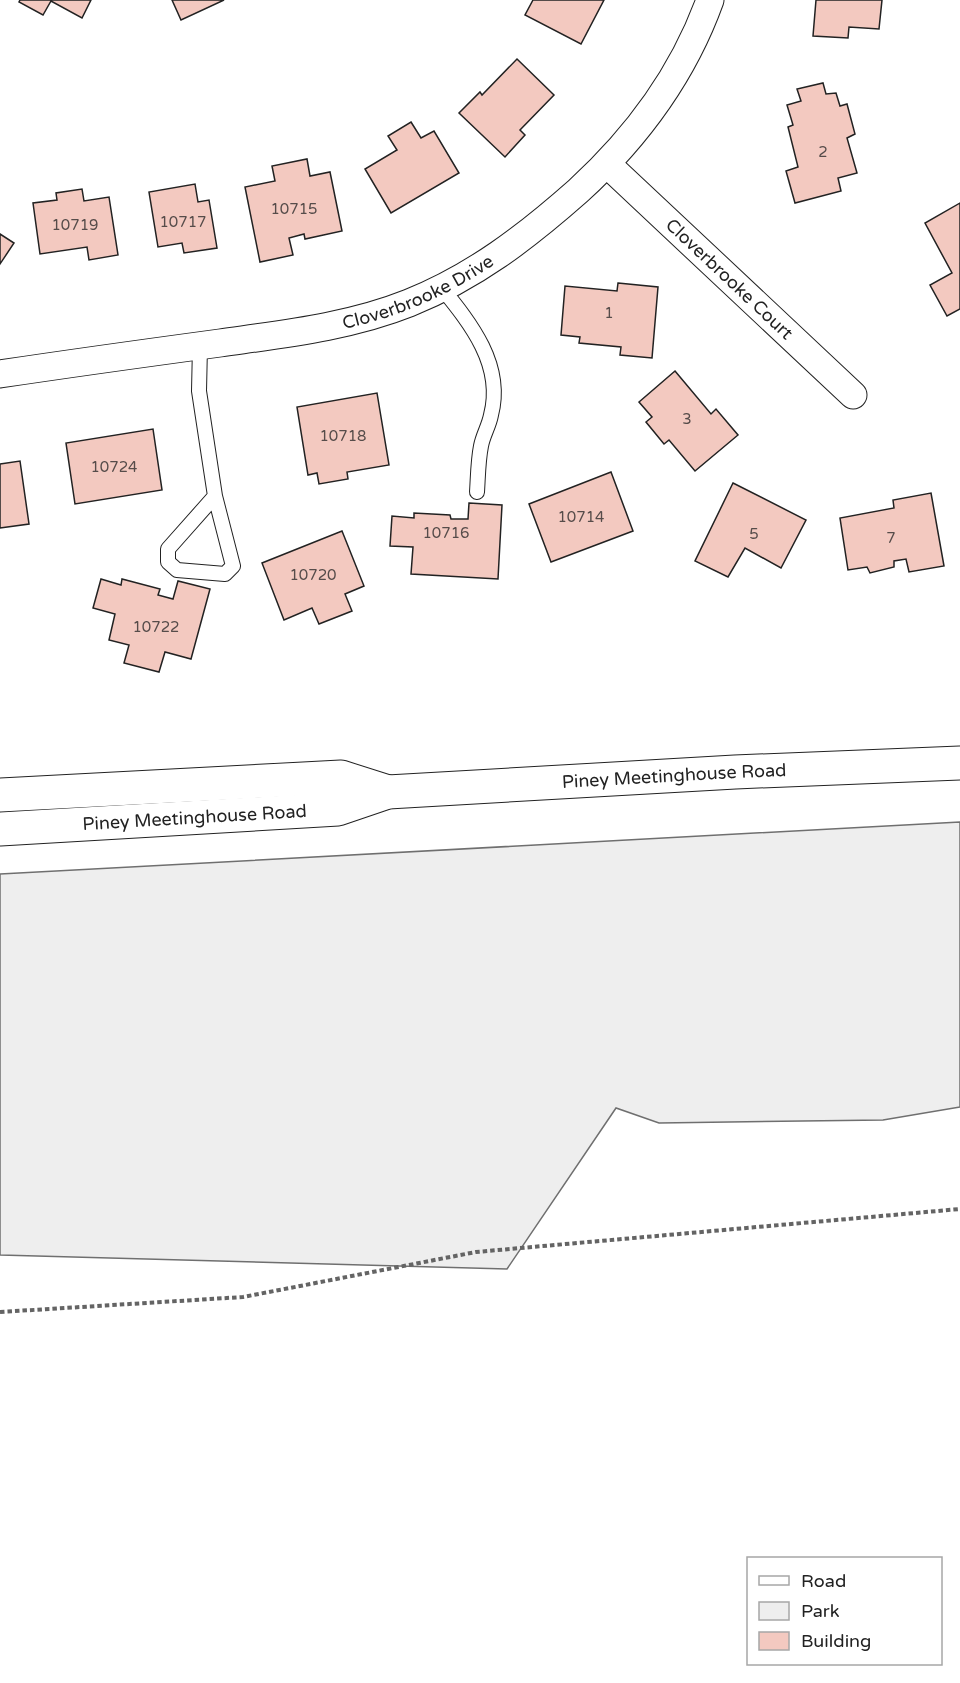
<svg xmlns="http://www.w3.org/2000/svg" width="960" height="1683" font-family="'Varela Round',sans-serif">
  <rect width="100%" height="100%" fill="#fff"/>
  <polygon fill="#eee" stroke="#6f6f6f" stroke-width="1.5" points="960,822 960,1107 883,1120 659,1123 616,1108 507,1269 0,1255 0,874"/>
  <g fill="#f3c9c0" stroke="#222" stroke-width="1.5">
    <polygon points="20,0 91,0 82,18 51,1 43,15 19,2"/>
    <polygon points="172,0 224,0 181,20"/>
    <polygon points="533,0 604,0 581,44 525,15"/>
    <polygon points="816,0 882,0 879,29 849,27 848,38 813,36"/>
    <polygon points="517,59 554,95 520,130 525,135 505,157 459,113 480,92 482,95"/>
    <polygon points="823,83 826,94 836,93 840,106 847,104 855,134 847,138 857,173 838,178 841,191 795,203 786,171 798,167 788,127 793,125 787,105 801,101 797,89"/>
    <polygon points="411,122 421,138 434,131 459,173 391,213 365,169 397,150 388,136"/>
    <polygon points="307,159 310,176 330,172 342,231 305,239 304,234 289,238 293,255 260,262 245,187 275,181 272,166"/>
    <polygon points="195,184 198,202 209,200 217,248 184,253 182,243 158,247 149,192"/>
    <polygon points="82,189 84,201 109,197 118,255 89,260 87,247 40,254 33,203 57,200 56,193"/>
    <polygon points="960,203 960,309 947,316 930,285 952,273 925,223"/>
    <polygon points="0,234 14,243 0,264"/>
    <polygon points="618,283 658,287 652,358 620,355 621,347 579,343 580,337 561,335 565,286 617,291"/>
    <polygon points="675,371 711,414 716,409 738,435 695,471 669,440 664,444 646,422 652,417 639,402"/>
    <polygon points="377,393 389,465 347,472 348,479 319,484 317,473 308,475 297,407"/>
    <polygon points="153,429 162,490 75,504 66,443"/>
    <polygon points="20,461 29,524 0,528 0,464"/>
    <polygon points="611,472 633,531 551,562 529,504"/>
    <polygon points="733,483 806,520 781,568 745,548 728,577 695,561"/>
    <polygon points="931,493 944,566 909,572 906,559 894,561 894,567 870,573 867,567 848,570 840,518 894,508 893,500"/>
    <polygon points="469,503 502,505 498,579 411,574 413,547 390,546 392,516 414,518 414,513 450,515 451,519 468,519"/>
    <polygon points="342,531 364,586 345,594 352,611 319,624 312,608 284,620 262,563"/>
    <polygon points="101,579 121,585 122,579 160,589 158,595 173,599 178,581 210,589 191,659 165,652 159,672 124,663 129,645 109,640 115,614 93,608"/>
  </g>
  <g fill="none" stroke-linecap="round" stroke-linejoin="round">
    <defs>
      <g id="lane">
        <path d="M441,287C471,324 504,365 491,415C489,426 483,435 481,446C478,461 478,477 477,492"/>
        <polyline points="200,346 199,391 215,496 168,549 168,562 177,570 225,574 233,566 215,496"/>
      </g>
      <g id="street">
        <path id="s1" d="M607,164L853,395"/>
        <path id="s2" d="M0,374C73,363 146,353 220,343C283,334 349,327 409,303C474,277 526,237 578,191C636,138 683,75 710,0"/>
      </g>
      <g id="secondary">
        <polyline points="0,795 341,777 388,792"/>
        <path id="s3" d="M0,829L338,809L388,792L735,772L960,763"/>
      </g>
    </defs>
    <use href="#lane" stroke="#222" stroke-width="16"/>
    <use href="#street" stroke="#222" stroke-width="29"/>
    <use href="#secondary" stroke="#222" stroke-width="35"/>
    <polyline stroke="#646464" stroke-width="4" stroke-dasharray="4.5 3" stroke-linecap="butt" points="0,1312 243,1297 476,1252 960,1209"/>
    <use href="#lane" stroke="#fff" stroke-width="14"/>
    <use href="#street" stroke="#fff" stroke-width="27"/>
    <use href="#secondary" stroke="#fff" stroke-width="33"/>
  </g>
  <g text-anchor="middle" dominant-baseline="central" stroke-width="4.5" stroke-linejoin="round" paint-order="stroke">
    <g font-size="15" fill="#564c4a">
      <text x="823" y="152">2</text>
      <text x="294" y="209">10715</text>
      <text x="183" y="222">10717</text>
      <text x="75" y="225">10719</text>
      <text x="609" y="313">1</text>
      <text x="687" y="419">3</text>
      <text x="343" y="436">10718</text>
      <text x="114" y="467">10724</text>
      <text x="581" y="517">10714</text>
      <text x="446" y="533">10716</text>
      <text x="754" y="534">5</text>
      <text x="891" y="538">7</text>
      <text x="313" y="575">10720</text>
      <text x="156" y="627">10722</text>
    </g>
    <g font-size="18" fill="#222" stroke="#fff">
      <text stroke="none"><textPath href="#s1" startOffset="168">Cloverbrooke Court</textPath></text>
      <text stroke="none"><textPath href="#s2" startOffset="428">Cloverbrooke Drive</textPath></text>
      <text stroke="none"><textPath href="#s3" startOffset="678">Piney Meetinghouse Road</textPath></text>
      <text stroke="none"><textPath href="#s3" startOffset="195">Piney Meetinghouse Road</textPath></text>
    </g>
  </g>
  <rect x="747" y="1557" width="195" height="108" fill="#ffffff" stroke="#a7a7a7" stroke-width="1.5"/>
  <rect x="759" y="1576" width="30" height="9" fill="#ffffff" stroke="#a7a7a7" stroke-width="1.5"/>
  <text x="801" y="1587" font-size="18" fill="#222222">Road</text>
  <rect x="759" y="1602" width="30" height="18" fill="#eeeeee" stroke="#a7a7a7" stroke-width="1.5"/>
  <text x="801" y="1617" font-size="18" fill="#222222">Park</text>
  <rect x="759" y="1632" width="30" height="18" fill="#f3c9c0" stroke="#a7a7a7" stroke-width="1.5"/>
  <text x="801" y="1647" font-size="18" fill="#222222">Building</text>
</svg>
